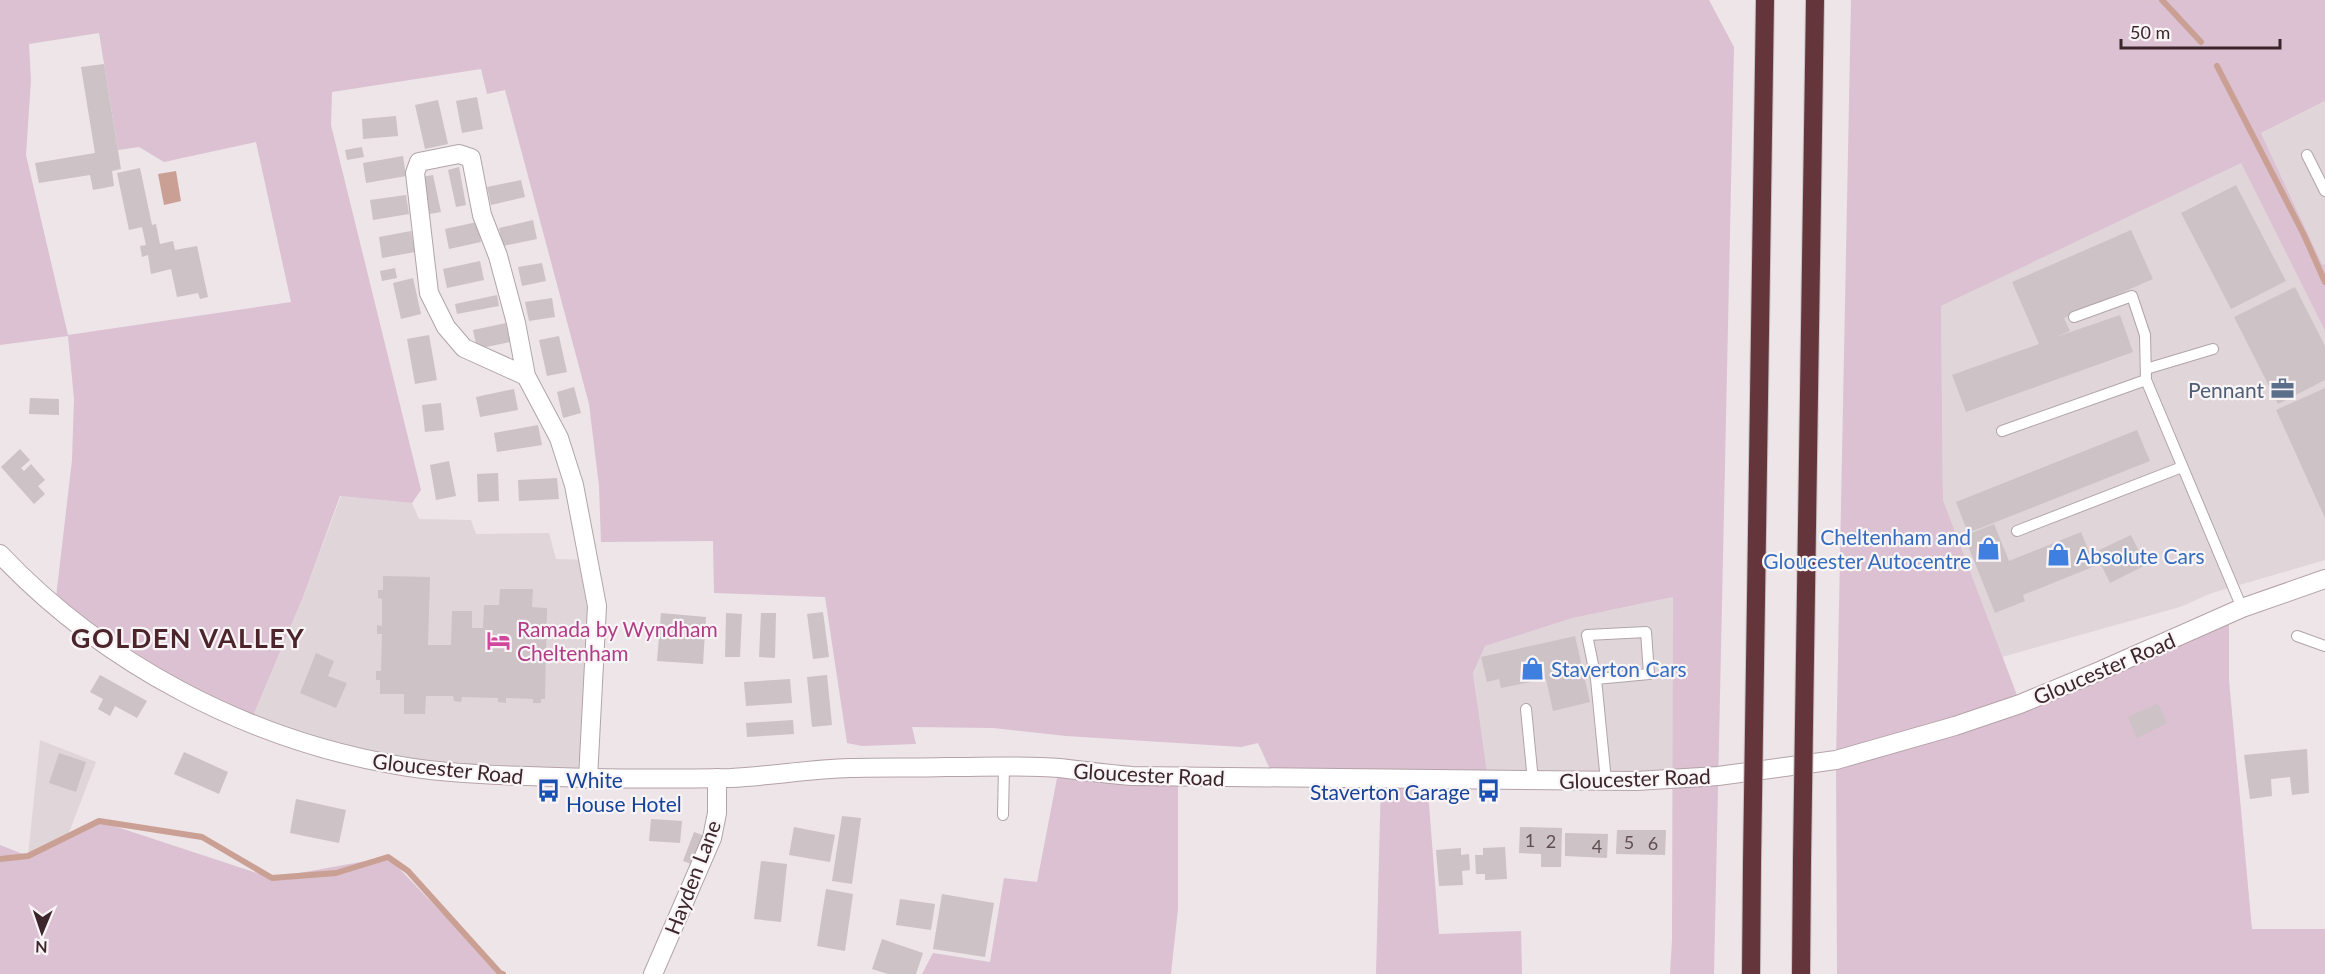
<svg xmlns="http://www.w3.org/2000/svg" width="2325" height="974" font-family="Lato,sans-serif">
  <rect width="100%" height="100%" fill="#ede5e8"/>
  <g fill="#e0d6da">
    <polygon points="2325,101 2325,265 2322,264 2261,133"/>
    <polygon points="2241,162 2325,331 2325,560 2212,593 2180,607 2002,657 1943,500 1941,306"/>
    <polygon points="341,496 412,503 419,519 471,520 476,534 549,533 556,559 588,560 588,779 463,774 250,723 303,597"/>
    <polygon points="1673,597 1673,779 1488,779 1473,673 1484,646 1573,618"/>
    <polygon points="40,740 96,762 68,835 28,856"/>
  </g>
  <g fill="#dbc1d2" fill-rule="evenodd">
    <path d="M0,0H1709L1734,47L1714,974H1670L1672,940L1673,597L1573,618L1485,646L1473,673L1488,779L1427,778L1439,934L1521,931L1522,974H1376L1381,779L1274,778L1258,743L1241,747L1066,736L993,728L912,727L916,744L862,746L847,743L825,597L714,593L713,541L601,542L599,486L589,404L505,90L487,94L481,69L332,92L331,125L421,490L412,503L340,496L303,597L250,723L55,606L72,460L74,399L68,336L0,345ZM99,33L118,150L139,147L164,162L256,142L291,302L68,335L26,155L31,80L29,44Z"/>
    <polygon points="1851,0 2325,0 2325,101 2261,133 2322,264 2325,265 2325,331 2241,163 1941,306 1943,500 2020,703 2229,614 2229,680 2252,929 2325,929 2325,974 1837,974 1836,760"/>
    <polygon points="1059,768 1178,777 1178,909 1171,974 922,974 933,953 990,962 1004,878 1037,882"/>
    <polygon points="99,821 272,878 388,857 500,973 506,974 0,974 0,845 28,856"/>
  </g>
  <polygon fill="#cba094" points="176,171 181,201 164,205 158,174"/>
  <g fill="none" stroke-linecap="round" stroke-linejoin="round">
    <g stroke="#cba094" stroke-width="6">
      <polyline points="2162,0 2201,42"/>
      <polyline points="2217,66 2304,235 2325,282"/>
      <polyline points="0,859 28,856 99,821 202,837 272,878 336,873 388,857 408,871 500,973 503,974"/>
    </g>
  </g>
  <g fill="#cdc2c6">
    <polygon points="104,64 121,169 112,171 114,186 93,190 90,175 39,183 35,163 95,153 81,67"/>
    <polygon points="477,97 483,129 462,133 456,101"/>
    <polygon points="438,100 448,144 425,149 415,105"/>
    <polygon points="396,116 398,136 363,139 362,119"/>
    <polygon points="362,147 364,157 347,160 345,150"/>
    <polygon points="403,156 406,176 366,183 363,163"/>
    <polygon points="459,167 466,205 456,207 448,170"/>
    <polygon points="140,168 152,225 156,224 160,244 173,241 175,250 197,246 208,297 200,299 198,293 177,297 171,269 151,274 148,255 142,257 140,246 146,245 142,227 129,230 117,173"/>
    <polygon points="433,175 441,212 430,214 422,177"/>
    <polygon points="521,180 525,197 491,205 487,187"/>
    <polygon points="2236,185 2286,281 2231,309 2181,213"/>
    <polygon points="406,195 409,214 373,220 370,200"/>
    <polygon points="533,220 537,239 503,246 499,228"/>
    <polygon points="477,222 481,242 449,249 445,229"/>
    <polygon points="2131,230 2153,279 2064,318 2070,331 2056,337 2120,315 2133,352 1966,412 1952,375 2039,344 2012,282"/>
    <polygon points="411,231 415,252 382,258 379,237"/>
    <polygon points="480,261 484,280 447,288 443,269"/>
    <polygon points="542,263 546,281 522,286 518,267"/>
    <polygon points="395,268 397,278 382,281 380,271"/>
    <polygon points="413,278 421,314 401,319 393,283"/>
    <polygon points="2295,287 2325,346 2325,380 2278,404 2234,317"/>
    <polygon points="497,295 499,306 457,314 455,304"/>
    <polygon points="552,298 555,317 529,321 525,302"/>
    <polygon points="506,323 510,342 477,349 473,330"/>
    <polygon points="429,335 437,380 415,384 407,339"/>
    <polygon points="559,336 567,372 547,376 539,340"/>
    <polygon points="574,387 581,413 563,418 557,392"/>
    <polygon points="2325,388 2325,518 2276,410"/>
    <polygon points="514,389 518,410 480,417 476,397"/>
    <polygon points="30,398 59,399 59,415 29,414"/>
    <polygon points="441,403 444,430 425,432 422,405"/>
    <polygon points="538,425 542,445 497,452 494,433"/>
    <polygon points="2137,430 2150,461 1968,533 1956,502"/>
    <polygon points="20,449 30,460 21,468 24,471 31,464 45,480 38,486 45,494 34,504 1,467"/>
    <polygon points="449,461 456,496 436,500 430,465"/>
    <polygon points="498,473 499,501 478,502 477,474"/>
    <polygon points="557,478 559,499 519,501 518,480"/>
    <polygon points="1994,524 2009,561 2081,532 2095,566 2023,595 2025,601 1995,613 1964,536"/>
    <polygon points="2131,535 2146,565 2110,583 2095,552"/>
    <polygon points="383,576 430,577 428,645 451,645 452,611 472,611 472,628 483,628 484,605 499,605 500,589 533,589 532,607 547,608 545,699 541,699 541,703 533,703 533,699 506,698 506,703 498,702 498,698 462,697 461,702 454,701 453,696 426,696 425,714 404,714 404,694 380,694 380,680 376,680 376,671 381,671 382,634 377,634 377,625 382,626 382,599 378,598 378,590 383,590"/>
    <polygon points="823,612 829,657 813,659 807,614"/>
    <polygon points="661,613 706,617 703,664 657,661"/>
    <polygon points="726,613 742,614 740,657 725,657"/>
    <polygon points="761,613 776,613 775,658 759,657"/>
    <polygon points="1575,636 1590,702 1553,711 1546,679 1501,688 1499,679 1487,682 1481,657"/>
    <polygon points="316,653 334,661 328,676 347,683 336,708 300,693"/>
    <polygon points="100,675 147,701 137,718 115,706 110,716 98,709 103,699 90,692"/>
    <polygon points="827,675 832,725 812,727 807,677"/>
    <polygon points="790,679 792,703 746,706 744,682"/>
    <polygon points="2158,703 2167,723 2137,738 2128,717"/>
    <polygon points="793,720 794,734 747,737 746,723"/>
    <polygon points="2307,749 2309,793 2292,795 2290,777 2271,779 2272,796 2250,799 2244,755"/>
    <polygon points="184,752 228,772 219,794 174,774"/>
    <polygon points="59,753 86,762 76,792 49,783"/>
    <polygon points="296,799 346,810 339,843 290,833"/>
    <polygon points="842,816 861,818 852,884 832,881"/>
    <polygon points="651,819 682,821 680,843 649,841"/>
    <polygon points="794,827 835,835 830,862 789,855"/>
    <polygon points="1520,827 1562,828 1561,867 1541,867 1541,854 1519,853"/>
    <polygon points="1617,830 1666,830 1665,855 1616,854"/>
    <polygon points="694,832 705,836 694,865 683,861"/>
    <polygon points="1565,833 1608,834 1607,858 1565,856"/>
    <polygon points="1505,847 1507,879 1485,880 1485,874 1476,874 1475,855 1483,855 1483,848"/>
    <polygon points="1461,848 1461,855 1469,854 1470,870 1462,871 1463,885 1439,886 1436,850"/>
    <polygon points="761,861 787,864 781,922 754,919"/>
    <polygon points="826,889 853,894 845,951 817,946"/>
    <polygon points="942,894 994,903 985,957 933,949"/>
    <polygon points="900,899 935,904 931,930 896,925"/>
    <polygon points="882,939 923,953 916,974 888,974 872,969"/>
  </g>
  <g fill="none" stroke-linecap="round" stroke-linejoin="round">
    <defs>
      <g id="lane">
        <polyline points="2307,155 2325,191"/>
        <polyline points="2074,317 2132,296 2145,335 2146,380 2242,608"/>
        <polyline points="2146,369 2213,349"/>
        <polyline points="2002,431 2146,380"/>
        <polyline points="2017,531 2182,467"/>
        <polyline points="2297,636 2325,646"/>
        <polyline points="1596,679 1649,674 1646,632 1587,635 1596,679 1606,781"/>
        <polyline points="1526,709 1533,781"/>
        <polyline points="1003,815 1004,766"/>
      </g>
      <g id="street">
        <polyline points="526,376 464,348 446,327 429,293 415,173 419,162 459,154 471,158 482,215 498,256 516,323 526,376 559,438 574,485 597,606 588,779"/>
        <polyline points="653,974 712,838 717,813 717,778"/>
      </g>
      <path id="secondary" d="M0,554C104,664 247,739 396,765C439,773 483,775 527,776C595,779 663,779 731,778C771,776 810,769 850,768C882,767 914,768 946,767C984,767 1023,765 1060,768C1084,771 1108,774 1132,776L1636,781L1718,776L1836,760L1955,726L2020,704L2102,670L2242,608L2325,579"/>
      <g id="highway">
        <polyline points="1805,657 1815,0"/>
        <polyline points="1755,665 1765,0"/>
        <polyline points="1751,974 1752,863"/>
        <polyline points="1801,974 1802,860"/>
      </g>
    </defs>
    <use href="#lane" stroke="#b1a4a8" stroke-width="12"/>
    <use href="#street" stroke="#b1a4a8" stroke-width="20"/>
    <use href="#secondary" stroke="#b4a2a7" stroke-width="20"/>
    <use href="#highway" stroke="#c8c2c4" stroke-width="20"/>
    <use href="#lane" stroke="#fff" stroke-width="10"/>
    <use href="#street" stroke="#fff" stroke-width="18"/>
    <use href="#secondary" stroke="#fff" stroke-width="18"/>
    <use href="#highway" stroke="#65353c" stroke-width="18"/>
    <defs>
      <g id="highway-bridge">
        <polyline points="1802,860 1805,657"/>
        <polyline points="1752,863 1755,665"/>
      </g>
    </defs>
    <use href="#highway-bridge" stroke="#c8c2c4" stroke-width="20" stroke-linecap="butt"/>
    <use href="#highway-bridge" stroke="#65353c" stroke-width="18"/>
  </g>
  <defs>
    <symbol id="office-bare" viewBox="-9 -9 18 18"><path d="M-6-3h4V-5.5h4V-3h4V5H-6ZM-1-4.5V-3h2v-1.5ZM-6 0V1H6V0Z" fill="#5c6f8a" stroke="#f9f5f7" stroke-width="2.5" paint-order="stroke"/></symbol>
    <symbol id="shop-bare" viewBox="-9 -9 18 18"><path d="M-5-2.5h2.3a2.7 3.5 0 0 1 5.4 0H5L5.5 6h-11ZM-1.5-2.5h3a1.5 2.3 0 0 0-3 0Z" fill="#3f7fe0" stroke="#f9f5f7" stroke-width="2.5" paint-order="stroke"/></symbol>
    <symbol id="hotel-bare" viewBox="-9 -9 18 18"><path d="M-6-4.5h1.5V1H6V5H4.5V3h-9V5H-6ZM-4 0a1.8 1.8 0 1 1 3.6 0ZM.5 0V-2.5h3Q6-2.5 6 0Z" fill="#d1479c" stroke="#f9f5f7" stroke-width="2.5" paint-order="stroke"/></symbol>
    <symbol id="bus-bare" viewBox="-9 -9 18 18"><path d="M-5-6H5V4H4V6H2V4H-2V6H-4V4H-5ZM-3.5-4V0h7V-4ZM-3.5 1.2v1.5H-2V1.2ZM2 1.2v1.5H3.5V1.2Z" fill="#1a4fb4" stroke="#f9f5f7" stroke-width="2.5" paint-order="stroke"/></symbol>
  </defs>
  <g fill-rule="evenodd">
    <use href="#office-bare" x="2266" y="372" width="33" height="33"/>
    <use href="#shop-bare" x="1972" y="532" width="33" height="33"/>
    <use href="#shop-bare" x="2042" y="538" width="33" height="33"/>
    <use href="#hotel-bare" x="482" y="624" width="33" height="33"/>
    <use href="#shop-bare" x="1516" y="652" width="33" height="33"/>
    <use href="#bus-bare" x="532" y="774" width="33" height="33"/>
    <use href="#bus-bare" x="1472" y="774" width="33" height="33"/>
  </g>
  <g text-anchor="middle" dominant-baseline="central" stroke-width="4.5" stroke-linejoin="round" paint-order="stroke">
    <g font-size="18" fill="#604d52">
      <text x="1530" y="840">1</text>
      <text x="1551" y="841">2</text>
      <text x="1629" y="842">5</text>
      <text x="1653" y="843">6</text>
      <text x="1597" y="846">4</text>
    </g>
    <g font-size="21" fill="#4e5e75" stroke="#f9f5f7" text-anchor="end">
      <text x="2264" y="389">Pennant</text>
    </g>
    <g font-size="21" fill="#366cbe" stroke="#f9f5f7" text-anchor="start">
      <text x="1971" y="536" text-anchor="end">Cheltenham and<tspan x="1971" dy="24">Gloucester Autocentre</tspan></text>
      <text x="2076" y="555">Absolute Cars</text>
      <text x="1551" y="668">Staverton Cars</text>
    </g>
    <g font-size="21" fill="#b23c85" stroke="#f9f5f7" text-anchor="start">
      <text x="517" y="628">Ramada by Wyndham<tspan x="517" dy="24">Cheltenham</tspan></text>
    </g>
    <g font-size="21" fill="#3c262b" stroke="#f9f5f7">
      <text transform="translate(2104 668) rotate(-23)">Gloucester Road</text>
      <text transform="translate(448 768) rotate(6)">Gloucester Road</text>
      <text transform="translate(1149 774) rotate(3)">Gloucester Road</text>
      <text transform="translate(1635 778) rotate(-2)">Gloucester Road</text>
      <text transform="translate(692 877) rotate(-69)">Hayden Lane</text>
    </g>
    <g font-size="21" fill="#164399" stroke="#f9f5f7" text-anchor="start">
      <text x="566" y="779">White<tspan x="566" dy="24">House Hotel</tspan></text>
      <text x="1470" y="791" text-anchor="end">Staverton Garage</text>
    </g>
    <g font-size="27" font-weight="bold" letter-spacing="1.5" fill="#4c242b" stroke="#f9f5f7">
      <text x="188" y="637">GOLDEN VALLEY</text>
    </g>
  </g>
  <g transform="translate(42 932) rotate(182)" stroke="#f9f5f7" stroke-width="4.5" paint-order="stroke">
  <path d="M0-4.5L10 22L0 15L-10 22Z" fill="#3c262b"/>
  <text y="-9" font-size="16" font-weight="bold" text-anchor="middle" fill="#3c262b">N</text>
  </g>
  <path d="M2121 39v9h159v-9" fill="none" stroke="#3c262b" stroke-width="3"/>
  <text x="2130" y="39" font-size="18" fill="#3c262b" stroke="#f9f5f7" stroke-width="4.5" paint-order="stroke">50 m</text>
</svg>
